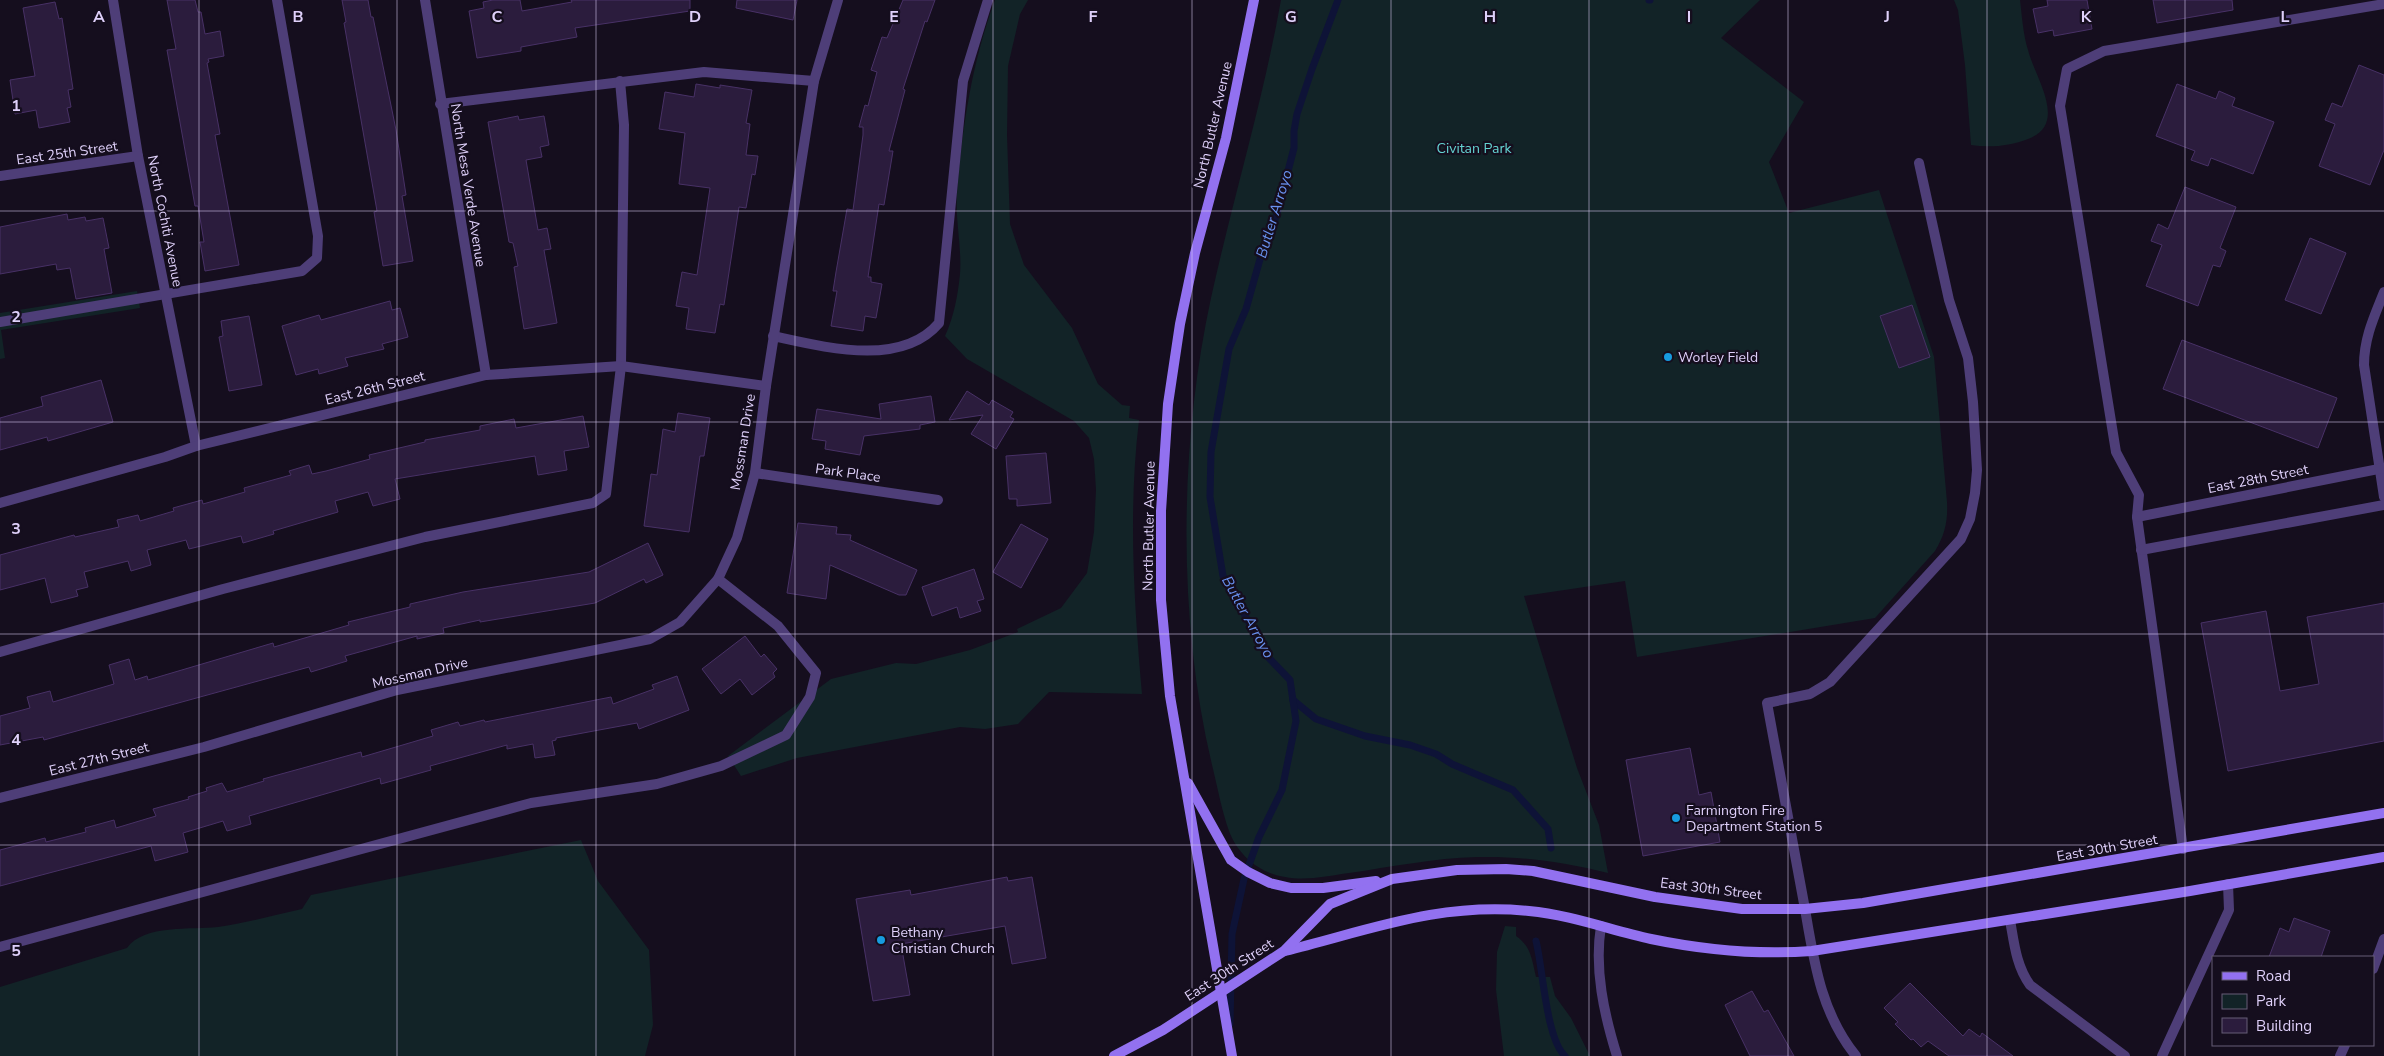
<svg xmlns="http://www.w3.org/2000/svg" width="2384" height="1056" font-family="'Nunito Sans',sans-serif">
  <rect width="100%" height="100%" fill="#150e1e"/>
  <g fill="#122327">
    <path d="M995,0H1028L1020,14L1008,66L1007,135L1010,224L1024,265L1072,328L1098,384L1122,405L1130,406L1129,418L1139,420C1128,511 1134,603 1142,694L1049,692L1018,724L985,729L960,727L797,758L741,776L728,756L831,679L896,663L916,664L970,650L1018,632L1017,629L1061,608L1087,573L1094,532L1096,490L1094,459L1089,438L1074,421L967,359L945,336C954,317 958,294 960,274C962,247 955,220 957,194C962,128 972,62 995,0Z"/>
    <path d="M1281,0H1760L1721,38L1804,102L1769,162L1789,213L1879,190L1934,357L1947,502C1948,521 1945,535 1935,551L1875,618L1637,657L1625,581L1524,596L1577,768L1599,825L1608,873C1564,862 1522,856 1477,857C1434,858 1391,867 1349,873C1328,876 1306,881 1285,877C1259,873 1238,855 1229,831C1222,811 1218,790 1213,769C1177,621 1179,446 1211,298C1233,198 1263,101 1281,0Z"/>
    <path d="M1954,0H2020C2022,16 2023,34 2028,50C2035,78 2069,124 2028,139C2010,146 1990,148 1971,145L1965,65L1958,10Z"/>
    <polygon points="137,291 140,308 1,330 5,358 0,359 0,313"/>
    <path d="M581,840L598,881L649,950L653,1025L645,1056H0V987L127,948C144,924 192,930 218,927C246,923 274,915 302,909L311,895Z"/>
    <path d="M1505,926L1516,927V936C1531,946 1532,960 1536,977H1550L1555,996L1571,1018L1590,1056H1504L1496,990L1497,952Z"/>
  </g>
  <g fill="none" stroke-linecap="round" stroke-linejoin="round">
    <g stroke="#0e1337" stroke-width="7">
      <polyline points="1649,0 1650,0"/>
      <polyline points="1293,700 1316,719 1365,736 1410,745 1436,754 1452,764 1513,790 1548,829 1551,848"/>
      <path d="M1536,941C1543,968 1546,1039 1565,1056"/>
      <polyline points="1230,1024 1232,934 1244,879 1259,837 1282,790 1296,721 1290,680 1268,657 1223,576 1210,497 1211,452 1229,349 1246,309 1262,252 1276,217 1294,148 1294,131 1297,114 1312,69 1338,0"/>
    </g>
  </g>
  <g fill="#2b1c3d" stroke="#483166">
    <polygon points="167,0 195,0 198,12 201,12 205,34 220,31 224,56 208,59 209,62 207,63 220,134 215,135 239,265 205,271 200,242 204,242 198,206 195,206 167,50 176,49"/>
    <polygon points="342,0 368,0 371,17 373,17 396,130 406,195 402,196 413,261 383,266 374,212 377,211 344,23 346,22"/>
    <polygon points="493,0 520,0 522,11 572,2 571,0 690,0 690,11 575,28 577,37 521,47 521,51 477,58 469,11 484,8 483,2"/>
    <polygon points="737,0 797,0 793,20 736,8"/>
    <polygon points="903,0 935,0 927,22 925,21 903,89 905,90 889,151 893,151 884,205 879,204 868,277 871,277 871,282 882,284 876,318 865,316 863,331 831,326 837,291 833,291 836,272 847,209 853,210 863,135 863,127 859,127 865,105 868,106 877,72 871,70 882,37 887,38"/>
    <polygon points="2047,0 2087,0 2092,29 2054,36 2053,30 2038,33 2033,9 2048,6"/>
    <polygon points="2153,0 2232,0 2233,10 2157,23"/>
    <polygon points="55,2 59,19 62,18 73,89 68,90 71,107 67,108 70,122 39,128 36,110 15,114 10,80 35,76 23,8"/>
    <polygon points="2359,65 2384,75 2384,150 2370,185 2319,166 2335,124 2325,120 2332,103 2342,107"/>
    <polygon points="696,84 720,88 720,85 752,90 746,123 750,124 746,155 758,156 755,175 752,174 746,208 739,207 724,305 720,304 715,333 686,329 689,308 676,306 682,272 697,275 710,188 679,184 685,133 659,129 665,92 694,97"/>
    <polygon points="2177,84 2216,99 2219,91 2235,98 2232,106 2274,122 2253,174 2211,158 2208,166 2191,160 2195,151 2156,136"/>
    <polygon points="518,116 519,120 544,116 549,145 540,147 542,157 526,160 538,230 547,228 551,249 544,250 557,323 524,329 514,267 518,266 513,243 509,242 488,122"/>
    <polygon points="2185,187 2236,207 2220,248 2226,251 2220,267 2213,265 2198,306 2146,286 2162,245 2151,241 2158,224 2168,229"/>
    <polygon points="67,214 68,220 85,217 86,221 103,218 109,248 104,249 112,293 76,299 70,268 57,270 56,264 0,274 0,227"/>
    <polygon points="2310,238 2346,253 2321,314 2285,300"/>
    <polygon points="390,301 392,310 400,308 408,337 382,344 384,349 345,358 348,366 319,374 318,369 296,375 282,326 319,315 321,320"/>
    <polygon points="1912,305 1930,357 1899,368 1880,316"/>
    <polygon points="249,316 262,385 229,391 219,337 223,336 221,321"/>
    <polygon points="2182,340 2337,398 2318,448 2163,389"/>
    <polygon points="101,380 113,422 48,441 47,437 0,450 0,418 43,406 41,397"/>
    <polygon points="967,391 989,405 992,400 1013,412 1010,417 1014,419 996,449 971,434 983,415 949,420"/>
    <polygon points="931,396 935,422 920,425 920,429 864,436 860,455 825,449 826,441 812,439 817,409 881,419 879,404"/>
    <polygon points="678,413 710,418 704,456 700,456 689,532 644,526 651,474 657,475 663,429 675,432"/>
    <polygon points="583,416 589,447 564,451 567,470 538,475 535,456 395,479 400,499 373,506 368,492 335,501 338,512 273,531 274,534 243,543 241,536 189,549 186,540 147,550 151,565 131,571 128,561 84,572 88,587 76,590 78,596 51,603 45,578 0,590 0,555 74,535 75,537 119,527 117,520 138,515 140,521 174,511 173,508 202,500 203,504 245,492 244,488 291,475 289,471 309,465 312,474 326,471 370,459 369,455 425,442 425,440 480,430 480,426 514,419 516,428"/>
    <polygon points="1046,453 1051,503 1017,506 1017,499 1009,499 1006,456"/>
    <polygon points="798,523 837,527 836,534 851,535 850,540 917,570 906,595 899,595 830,565 826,599 787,593"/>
    <polygon points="1021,524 1048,539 1021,588 993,572"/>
    <polygon points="648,543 663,575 646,583 644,579 595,603 480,622 480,620 443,628 444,633 417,639 417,636 345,656 347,661 311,672 309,667 44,740 43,737 0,745 0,716 30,708 27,697 50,691 53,702 114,684 109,665 129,659 135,680 147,676 148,680 273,643 274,647 349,625 348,622 410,607 410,604 463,592 589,572"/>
    <polygon points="974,569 984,599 977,601 981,611 960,618 957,607 932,616 922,587"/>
    <polygon points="2384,603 2384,741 2228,771 2201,623 2266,611 2280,691 2319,684 2307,617"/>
    <polygon points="745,636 761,657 764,654 777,669 773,673 775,677 752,695 740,679 721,694 702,669"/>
    <polygon points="677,676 689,710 639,729 637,723 556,738 556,740 552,741 555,755 535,758 533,744 507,749 507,745 430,766 431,770 381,784 380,778 249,816 251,824 227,831 223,821 183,833 188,852 155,861 151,846 0,886 0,850 45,838 46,842 86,832 85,828 114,820 116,828 156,816 153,809 189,799 188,797 207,791 206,788 222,783 227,792 264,781 263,779 361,752 362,757 433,736 431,730 458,722 460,726 484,720 485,722 611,697 613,704 654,689 652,685"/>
    <polygon points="1690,748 1699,795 1711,792 1720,842 1643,856 1626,760"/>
    <polygon points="1007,877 1008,881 1032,877 1046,958 1012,964 1005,926 901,944 910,995 873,1001 856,899 910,890 911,895"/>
    <polygon points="2294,918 2330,931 2321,957 2269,957 2280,928 2289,932"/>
    <polygon points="1910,983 1963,1036 1969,1029 1980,1037 1982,1033 2013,1056 1949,1056 1928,1041 1921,1047 1913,1039 1911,1040 1895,1024 1898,1022 1884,1008"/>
    <polygon points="1752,991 1764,1012 1768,1010 1794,1056 1750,1056 1725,1005"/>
  </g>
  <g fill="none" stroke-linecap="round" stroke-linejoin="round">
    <g stroke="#4e3e78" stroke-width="10">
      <polyline points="440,104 704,72 814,81"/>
      <path d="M2384,292C2374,317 2364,338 2364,365L2384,497"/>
      <polyline points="0,322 302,271 317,258 318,236 277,0"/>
      <path d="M773,336C824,347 901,368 939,323L963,81L988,0"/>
      <polyline points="0,652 223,589 425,537 593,503 606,494 621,366 624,125 620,81"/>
      <polyline points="2183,849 2137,517 2139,495 2116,452 2060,106 2067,69 2104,51 2384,4"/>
      <polyline points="1805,909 1767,703 1810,694 1830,682 1961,539 1970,519 1975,493 1977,470 1973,402 1968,358 1949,300 1919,163"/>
      <path d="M1601,926C1594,969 1604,1014 1617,1056"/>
      <polyline points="0,947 531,803 657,784 721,766 786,735 810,697 816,673 778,626 718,579"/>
      <polyline points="2162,1056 2229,910 2228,884"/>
    </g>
    <g stroke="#4e3e78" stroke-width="10">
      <polyline points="113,0 138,156 196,446"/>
      <polyline points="425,0 486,375"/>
      <polyline points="0,176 138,156"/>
      <polyline points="755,473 938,500"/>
      <polyline points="0,503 165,457 196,446 486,375 621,366 766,386"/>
      <polyline points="2137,517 2384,468"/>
      <polyline points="2141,550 2384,505"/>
      <polyline points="0,798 204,747 397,690 650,639 680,622 718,579 737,538 755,473 766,386 814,81 838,0"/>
      <path d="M1805,909C1814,962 1821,1013 1856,1056"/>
      <path d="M2010,920C2014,942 2016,966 2030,985L2125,1056"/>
      <polyline points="2373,969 2384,939"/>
      <polyline points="2340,1056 2345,1045"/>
    </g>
    <g stroke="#9271f0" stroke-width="10">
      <polyline points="1188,783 1231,860 1248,872 1270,883 1291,888 1323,888 1376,881"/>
      <path d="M1285,951C1370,930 1439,902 1529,911C1571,915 1610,930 1651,939C1704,950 1758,955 1812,951L2190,891L2384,857"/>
      <polyline points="1114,1056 1163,1030 1284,951 1330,904 1392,879 1457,870 1506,869 1533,871 1655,897 1742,909 1805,909 1863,903 2384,813"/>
      <polyline points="1232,1056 1170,696 1161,600 1161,511 1168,404 1180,324 1195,253 1226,138 1254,0"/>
    </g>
  </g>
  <path fill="none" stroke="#dfd0fa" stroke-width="1" stroke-opacity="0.55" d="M199,0V1056M397,0V1056M596,0V1056M795,0V1056M993,0V1056M1192,0V1056M1391,0V1056M1589,0V1056M1788,0V1056M1987,0V1056M2185,0V1056M0,211H2384M0,422H2384M0,634H2384M0,845H2384"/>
  <g fill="#179cdf" stroke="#150e1e" stroke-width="2">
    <circle cx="1668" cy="357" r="5"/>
    <circle cx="1676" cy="818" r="5"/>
    <circle cx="881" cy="940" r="5"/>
  </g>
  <g text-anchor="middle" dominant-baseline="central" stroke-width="4.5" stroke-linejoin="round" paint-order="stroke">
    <g font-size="14" fill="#dfd0fa" stroke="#150e1e">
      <text transform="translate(1213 125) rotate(-77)">North Butler Avenue</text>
      <text transform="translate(67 153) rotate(-8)">East 25th Street</text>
      <text transform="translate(468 185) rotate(81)">North Mesa Verde Avenue</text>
      <text transform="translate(165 221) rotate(79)">North Cochiti Avenue</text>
      <text transform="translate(375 388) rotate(-14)">East 26th Street</text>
      <text transform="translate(743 442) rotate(-81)">Mossman Drive</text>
      <text transform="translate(848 473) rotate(8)">Park Place</text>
      <text transform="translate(2258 479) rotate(-11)">East 28th Street</text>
      <text transform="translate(1149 526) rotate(-89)">North Butler Avenue</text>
      <text transform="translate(420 673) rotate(-13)">Mossman Drive</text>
      <text transform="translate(99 759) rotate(-14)">East 27th Street</text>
      <text transform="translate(2107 848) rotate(-10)">East 30th Street</text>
      <text transform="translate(1711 889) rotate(7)">East 30th Street</text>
      <text transform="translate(1229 970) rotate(-33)">East 30th Street</text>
    </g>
    <g font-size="14" fill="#64d2d1" stroke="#150e1e">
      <text x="1474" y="148">Civitan Park</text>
    </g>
    <g font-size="14" fill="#dfd0fa" stroke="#150e1e" text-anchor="start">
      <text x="1678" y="357">Worley Field</text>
      <text x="1686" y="810">Farmington Fire<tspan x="1686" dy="16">Department Station 5</tspan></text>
      <text x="891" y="932">Bethany<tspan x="891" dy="16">Christian Church</tspan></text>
    </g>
    <g font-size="15" font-style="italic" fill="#6991ef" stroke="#150e1e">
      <text transform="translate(1274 214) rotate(-73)">Butler Arroyo</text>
      <text transform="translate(1248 617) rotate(61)">Butler Arroyo</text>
    </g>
  </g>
  <g font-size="16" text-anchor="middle" font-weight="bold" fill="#dfd0fa" stroke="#150e1e" stroke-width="4.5" stroke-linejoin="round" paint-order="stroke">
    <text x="99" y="22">A</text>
    <text x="298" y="22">B</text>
    <text x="497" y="22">C</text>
    <text x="695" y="22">D</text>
    <text x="894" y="22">E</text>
    <text x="1093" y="22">F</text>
    <text x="1291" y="22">G</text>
    <text x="1490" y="22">H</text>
    <text x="1689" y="22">I</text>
    <text x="1887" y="22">J</text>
    <text x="2086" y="22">K</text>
    <text x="2285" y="22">L</text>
    <text x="16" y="111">1</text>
    <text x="16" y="322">2</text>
    <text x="16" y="534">3</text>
    <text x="16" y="745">4</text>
    <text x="16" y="956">5</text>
  </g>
  <rect x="2212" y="956" width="162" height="90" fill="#150e1e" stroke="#665c76"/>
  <rect x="2222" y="972" width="25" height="8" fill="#9271f0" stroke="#665c76"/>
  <text x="2256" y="981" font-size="15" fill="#dfd0fa">Road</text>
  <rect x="2222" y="994" width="25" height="15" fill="#122327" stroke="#665c76"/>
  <text x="2256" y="1006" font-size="15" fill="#dfd0fa">Park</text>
  <rect x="2222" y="1018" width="25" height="15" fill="#2b1c3d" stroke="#665c76"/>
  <text x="2256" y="1031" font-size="15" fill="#dfd0fa">Building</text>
</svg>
